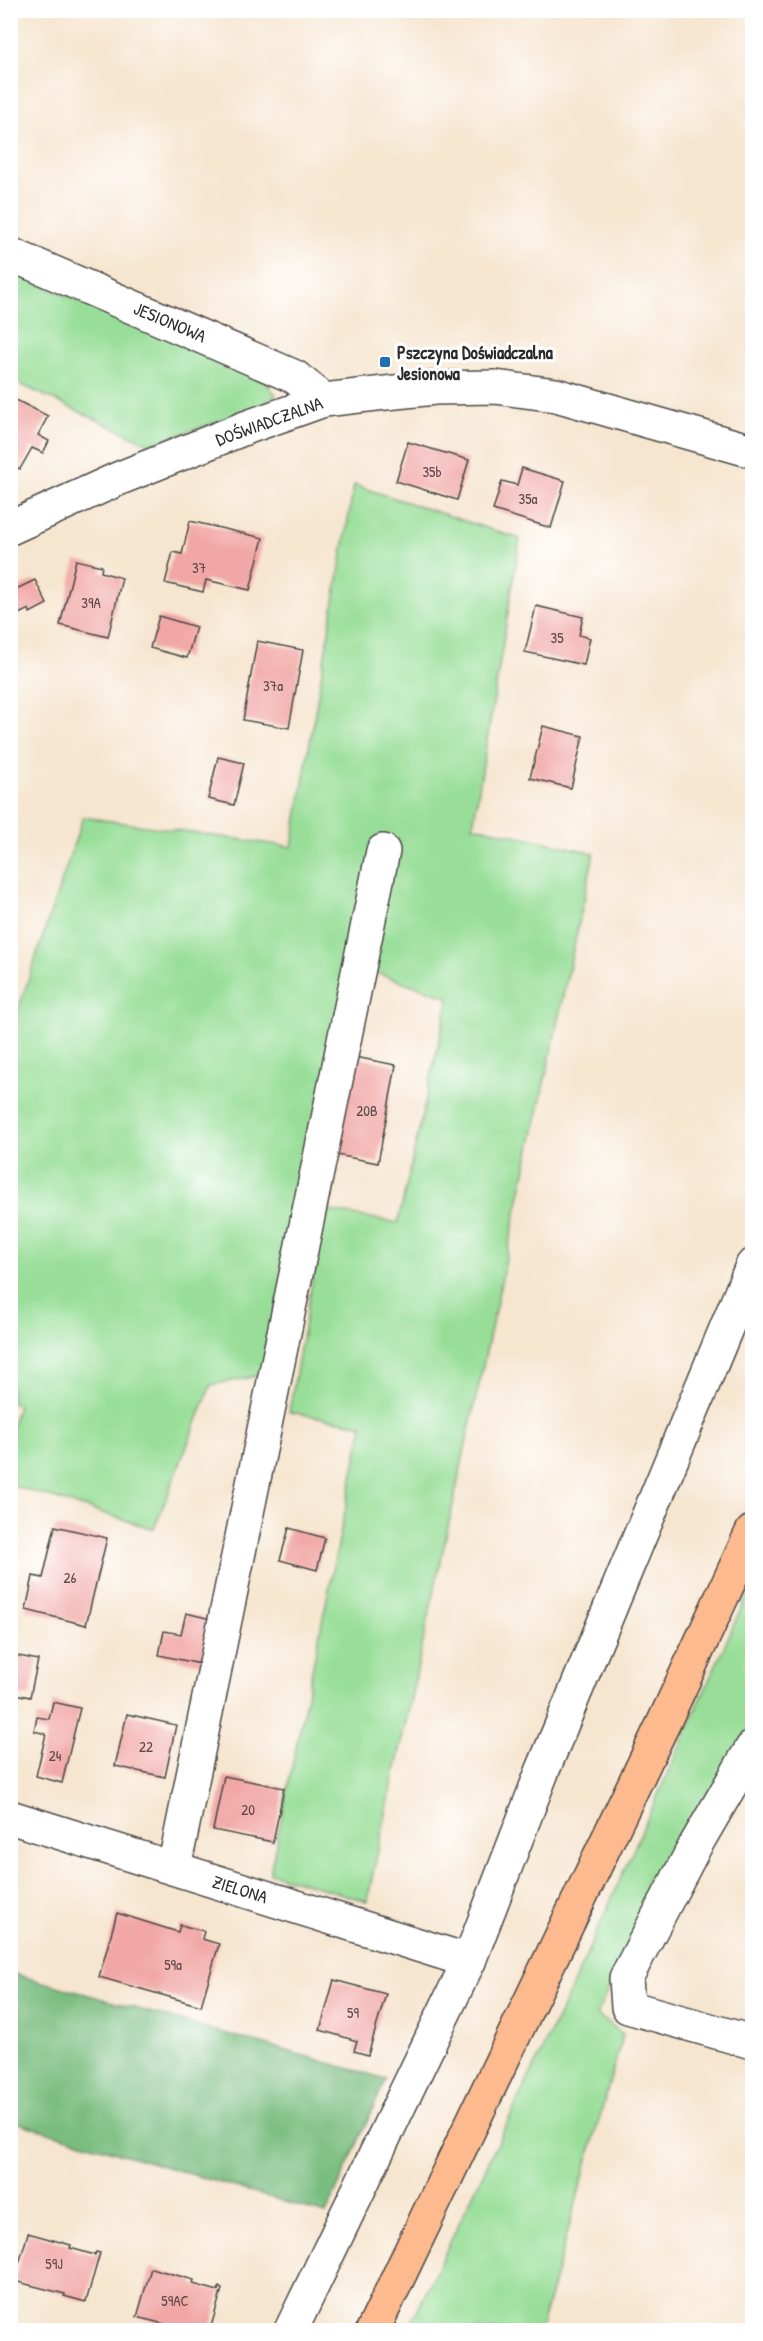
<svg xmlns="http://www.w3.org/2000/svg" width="763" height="2341" font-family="'Patrick Hand',sans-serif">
  <rect width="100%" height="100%" fill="#fff"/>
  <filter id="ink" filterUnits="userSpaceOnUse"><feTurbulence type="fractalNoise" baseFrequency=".0167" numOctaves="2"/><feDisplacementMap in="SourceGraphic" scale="12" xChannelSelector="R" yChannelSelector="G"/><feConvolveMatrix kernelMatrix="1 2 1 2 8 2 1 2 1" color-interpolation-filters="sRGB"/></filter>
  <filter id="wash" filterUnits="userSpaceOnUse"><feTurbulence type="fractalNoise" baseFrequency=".008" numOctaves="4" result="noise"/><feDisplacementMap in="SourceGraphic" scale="24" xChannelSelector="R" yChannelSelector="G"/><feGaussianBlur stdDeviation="1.35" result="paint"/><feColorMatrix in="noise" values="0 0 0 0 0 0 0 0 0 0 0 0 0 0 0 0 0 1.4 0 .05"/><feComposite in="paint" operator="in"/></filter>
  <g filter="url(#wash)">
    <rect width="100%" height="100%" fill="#f6e5cf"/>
    <g fill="#98de98" stroke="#628462" stroke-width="1.5">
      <polygon points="11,273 259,373 276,395 252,411 149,444 11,380"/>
      <polygon points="354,485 520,539 473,826 594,853 367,1901 270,1873 363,1425 289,1412 325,1210 398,1223 449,997 373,972 262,1375 211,1385 154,1529 11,1485 11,1429 18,1405 11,1403 11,1031 83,817 292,847"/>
      <polygon points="752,1584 752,1721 635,1927 597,2015 623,2034 540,2330 408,2330 568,1996"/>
    </g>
    <polygon fill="#7abd80" stroke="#527456" stroke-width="1.5" points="11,1973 386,2079 326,2214 11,2121"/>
    <g id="blocks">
      <g fill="#f1a7a5">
        <polygon points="10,397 48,416 38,435 49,441 43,453 32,448 20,469 10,464"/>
        <polygon points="408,442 469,460 457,500 396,481"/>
        <polygon points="522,468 565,481 551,528 493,510 502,481 517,485"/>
        <polygon points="190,521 263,538 250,590 206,580 203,592 165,583 173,552 182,554"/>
        <polygon points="76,560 102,566 101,572 122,578 108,637 60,625"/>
        <polygon points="35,580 47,604 30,613 29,609 10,618 10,592"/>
        <polygon points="536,606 583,617 579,635 590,638 584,665 525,652"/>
        <polygon points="159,616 196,627 187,658 150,648"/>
        <polygon points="257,641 303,650 289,728 243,720"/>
        <polygon points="543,726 583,736 571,788 530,778"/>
        <polygon points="218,757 244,763 234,805 208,799"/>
        <polygon points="355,1057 396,1065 378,1163 337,1155"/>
        <polygon points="55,1526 107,1538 86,1625 26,1610 33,1576 43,1578"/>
        <polygon points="289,1528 325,1538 317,1570 280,1560"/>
        <polygon points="186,1613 215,1620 205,1665 159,1655 164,1631 181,1634"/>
        <polygon points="10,1654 38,1660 30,1697 10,1693"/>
        <polygon points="53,1702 80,1708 62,1783 36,1776 46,1734 34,1731 37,1717 49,1719"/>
        <polygon points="127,1714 176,1725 165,1777 115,1766"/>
        <polygon points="224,1776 284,1788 273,1842 213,1830"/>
        <polygon points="117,1913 178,1932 180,1925 204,1931 202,1939 219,1944 201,2006 99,1977"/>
        <polygon points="334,1980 386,1994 368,2055 354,2051 357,2041 320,2030"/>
        <polygon points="28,2233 71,2245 70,2248 95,2255 96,2252 100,2253 86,2302 64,2296 65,2294 14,2281"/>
        <polygon points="151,2268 194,2280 193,2284 218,2291 219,2287 222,2289 210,2330 187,2330 137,2317"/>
      </g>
    </g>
  </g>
  <g filter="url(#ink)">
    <use href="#blocks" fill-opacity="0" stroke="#494744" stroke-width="1.5"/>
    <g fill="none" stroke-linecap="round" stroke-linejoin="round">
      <defs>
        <g id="minor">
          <polyline points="10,254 295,377 324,400"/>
          <polyline points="10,528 120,478 245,428 324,400 376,394 435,388 495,387 556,395 752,451"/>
          <polyline points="752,1748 695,1846 626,1978 628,2007 752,2042"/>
          <polyline points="10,1817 469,1961"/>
          <polyline points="174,1868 383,851"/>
          <polyline points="291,2330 469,1961 542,1772 752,1266"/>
        </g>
        <polyline id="major" points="373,2330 664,1722 752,1532"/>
      </defs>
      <use href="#minor" stroke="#494744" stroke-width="36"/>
      <use href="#major" stroke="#494744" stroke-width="36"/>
      <use href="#minor" stroke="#fff" stroke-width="33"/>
      <use href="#major" stroke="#fcba8e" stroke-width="33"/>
    </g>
  </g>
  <rect fill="#1f6fb2" stroke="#fff" stroke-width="2" x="379" y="356" width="12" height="12" rx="3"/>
  <g text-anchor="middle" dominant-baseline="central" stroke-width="6" stroke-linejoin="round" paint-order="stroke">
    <g font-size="15" fill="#5c4a4a">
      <text x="432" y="471">35b</text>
      <text x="528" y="498">35a</text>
      <text x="199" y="567">37</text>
      <text x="91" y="602">39A</text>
      <text x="557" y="637">35</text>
      <text x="273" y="685">37a</text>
      <text x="367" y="1110">20B</text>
      <text x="70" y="1577">26</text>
      <text x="146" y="1746">22</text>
      <text x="55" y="1755">24</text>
      <text x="248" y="1809">20</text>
      <text x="173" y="1964">59a</text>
      <text x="353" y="2012">59</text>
      <text x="54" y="2263">59J</text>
      <text x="175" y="2300">59AC</text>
    </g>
    <g font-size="18" fill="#2b2b2b" stroke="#fff">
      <text transform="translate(170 322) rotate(23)">JESIONOWA</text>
      <text transform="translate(269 421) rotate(-20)">DOŚWIADCZALNA</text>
      <text transform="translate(240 1889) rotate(17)">ZIELONA</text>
    </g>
    <g font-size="18" font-weight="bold" fill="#2b2b2b" stroke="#fff" text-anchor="start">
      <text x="397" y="352">Pszczyna Doświadczalna<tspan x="397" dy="21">Jesionowa</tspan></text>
    </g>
  </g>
  <rect width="763" height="2341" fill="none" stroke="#fff" stroke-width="36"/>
</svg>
